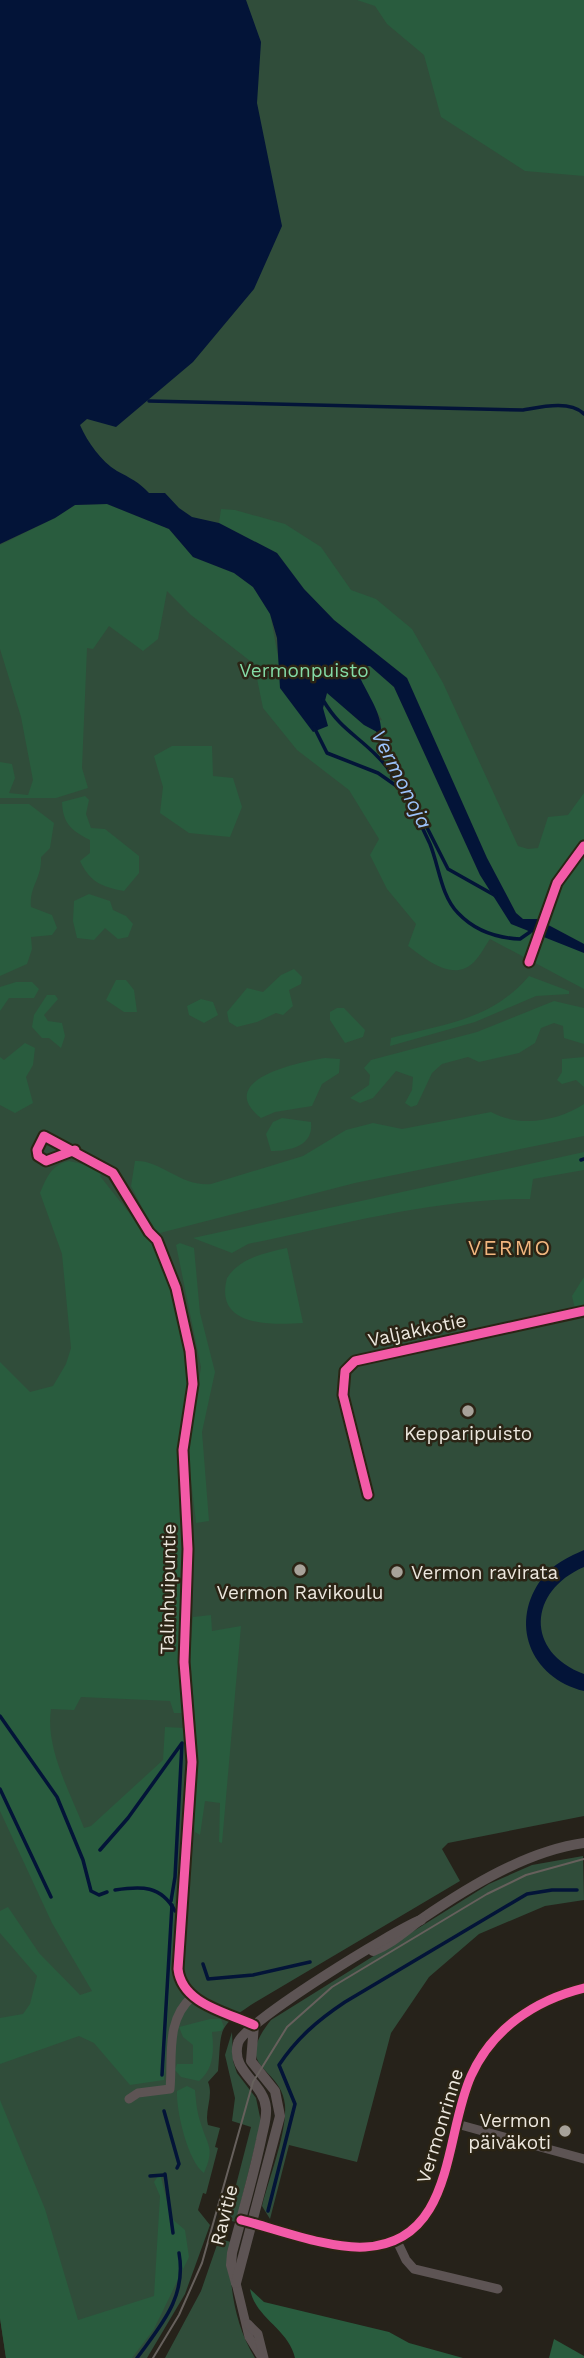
<svg xmlns="http://www.w3.org/2000/svg" width="584" height="2358" font-family="'Work Sans',sans-serif">
  <rect width="100%" height="100%" fill="#26221a"/>
  <g fill="#304d3a">
    <path d="M0,0H584V1816L448,1843L442,1849L460,1881L254,2003C215,2028 222,2030 218,2071L208,2082C214,2096 204,2111 208,2125L220,2128L215,2147L218,2148L206,2194L203,2193L198,2210L210,2225L185,2294L147,2358H6L0,2318Z"/>
    <path d="M583,1856L584,1900L545,1906L479,1934L429,1977L391,2033L357,2162L289,2145L270,2219L262,2206C269,2178 287,2133 285,2105C281,2065 231,2070 271,2020L489,1884L532,1865Z"/>
    <polygon points="232,2032 233,2061 237,2073 256,2098 261,2122 236,2222 227,2220 251,2127 232,2121 235,2098 225,2055"/>
    <path d="M219,2239L231,2242C228,2281 234,2324 255,2358H165L201,2291Z"/>
  </g>
  <g fill="#295c3e">
    <polygon points="357,0 584,0 584,176 525,171 441,117 424,55 387,24 375,6"/>
    <path d="M107,504L169,529L193,557L234,573L253,587L270,613L279,662L323,708L327,692L364,725L382,720L362,687L356,666H370L394,687L480,875L529,933L552,938L584,953V989L490,939C485,946 480,956 474,962C453,983 426,959 408,946L416,924L387,889L370,855L379,839L349,790L297,750L263,708L254,664L191,615L167,591L158,639L143,651L109,626L93,649L87,648L82,768L88,788L56,798H0V762L12,764L15,778L9,793L28,795L33,780L21,717L0,649V545L55,518L75,505Z"/>
    <polygon points="221,509 235,510 285,524 321,547 351,590 376,599 412,629 443,683 518,846 528,849 538,848 548,817 568,815 584,793 584,944 537,919 523,919 516,913 487,858 407,678 334,620 304,589 277,553 219,523"/>
    <polygon points="172,746 212,746 213,776 233,778 242,807 230,837 189,833 160,813 163,787 154,756"/>
    <path d="M85,796L89,800L86,814L91,828L105,829L139,856V873L124,891C102,887 90,882 80,861L90,853V840C71,830 63,824 62,802Z"/>
    <path d="M0,804H29L54,823L50,848L41,857C42,879 29,886 31,907L52,915L57,928L52,935L31,937L32,949L27,964L0,976Z"/>
    <polygon points="89,894 110,901 113,910 126,916 133,924 128,937 118,939 105,928 94,940 77,938 73,921 74,901"/>
    <polygon points="294,969 302,977 301,984 289,990 293,1006 283,1015 276,1013 257,1022 237,1027 229,1022 227,1012 247,988 263,992 281,975"/>
    <path d="M529,976L569,991V994L536,996L475,1022L390,1046L391,1038C444,1024 492,1020 529,976Z"/>
    <polygon points="116,980 126,980 134,990 137,1012 124,1012 106,1000"/>
    <polygon points="16,982 32,982 39,989 34,998 9,998 0,1011 0,987"/>
    <polygon points="47,995 55,995 58,999 44,1015 48,1021 62,1023 65,1036 61,1048 49,1038 42,1038 32,1027 34,1015"/>
    <polygon points="201,999 213,1002 218,1015 204,1023 189,1015 187,1006"/>
    <polygon points="554,1001 584,1008 584,1044 564,1038 563,1026 554,1023 541,1028 535,1043 519,1053 479,1062 468,1057 442,1064 432,1073 417,1105 411,1107 405,1103 412,1090 413,1077 396,1071 373,1098 360,1103 350,1098 369,1085 370,1075 364,1068 371,1060 477,1032"/>
    <polygon points="337,1008 344,1008 365,1030 363,1037 345,1043 330,1020 330,1012"/>
    <polygon points="25,1043 35,1048 33,1065 26,1077 33,1103 15,1113 0,1105 0,1057 4,1060"/>
    <polygon points="584,1057 584,1087 576,1080 562,1084 557,1080 562,1072 562,1059"/>
    <path d="M325,1058L340,1059L339,1073L322,1084L312,1106L275,1112L261,1118C213,1080 299,1062 325,1058Z"/>
    <path d="M584,1104V1136L355,1183L156,1234L131,1186L135,1161C160,1159 181,1187 211,1184L303,1156L346,1130L373,1123L402,1129L491,1112C520,1128 558,1121 584,1104Z"/>
    <path d="M282,1118L311,1122C314,1146 290,1151 271,1151L266,1134L273,1122Z"/>
    <path d="M584,1152V1170L533,1179L530,1199C436,1198 340,1225 248,1244L232,1253L193,1238Z"/>
    <path d="M69,1161L96,1167L103,1172L100,1176L130,1214L133,1212L155,1248L172,1294L186,1350L188,1387L179,1436V1463L185,1533L180,1647L186,1713H174L170,1701L81,1697L74,1710L51,1709C45,1748 70,1792 84,1828L91,1826L163,1760L165,1727L185,1728L164,2080L130,2085L94,2043L79,2036L0,2064V2018L23,2014L30,2004L37,1976L0,1933V1911L8,1907L39,1953L80,1995L92,1991L52,1923L0,1811V1362L30,1392L53,1386L66,1364L71,1348L62,1254L40,1193C47,1177 51,1165 69,1161Z"/>
    <polygon points="180,1243 194,1248 200,1313 215,1372 202,1432 209,1521 196,1523 188,1453 201,1367 176,1245"/>
    <path d="M287,1248L303,1323C271,1325 214,1327 227,1278C240,1258 264,1253 287,1248Z"/>
    <polygon points="584,1277 584,1307 575,1309 572,1296"/>
    <polygon points="211,1615 212,1631 241,1626 222,1843 219,1842 220,1803 205,1801 200,1835 195,1832 194,1826 198,1763 190,1652 193,1617"/>
    <path d="M210,2019H221L224,2027L221,2031L212,2032C214,2050 214,2069 199,2081L181,2077L175,2070L177,2064H193V2045L183,2037L179,2027Z"/>
    <path d="M187,2086L195,2090C196,2102 197,2113 201,2124C208,2147 215,2148 204,2173C188,2162 176,2111 177,2091Z"/>
    <polygon points="0,2100 45,2209 78,2320 154,2296 160,2196 154,2182 160,2173 171,2218 185,2230 189,2257 154,2329 132,2358 6,2358 0,2318"/>
    <path d="M250,2289L264,2302L389,2332L409,2343L463,2358H295C289,2329 255,2318 250,2289Z"/>
    <polygon points="554,2339 584,2356 584,2358 549,2358"/>
  </g>
  <g fill="#031438">
    <path d="M0,0H246L261,42L257,103L282,226L254,289L193,362L116,427L87,419L80,425C88,443 101,461 117,471C130,478 139,482 149,493H165L179,508L192,517L219,523L277,553L304,589L334,620L407,678L487,858L516,913L523,919H537L584,944V953L511,924L480,875L394,687L370,666L356,667C363,690 383,711 381,734L364,725L327,693L323,708L328,726L313,732L280,688L277,638L270,614L253,587L234,573L193,557L169,529L107,504L75,505L55,518L0,544Z"/>
    <path d="M584,1550V1567C528,1591 525,1652 584,1674V1691C530,1678 508,1622 543,1577C552,1565 570,1556 584,1550Z"/>
  </g>
  <g fill="none" stroke-linecap="round" stroke-linejoin="round">
    <g stroke="#031438" stroke-width="3.5">
      <path d="M149,401L523,410C541,407 570,400 584,414"/>
      <path d="M323,700C341,730 356,734 378,757C400,779 417,816 430,844C439,866 441,896 458,913C475,931 497,938 520,939L530,932"/>
      <polyline points="314,727 327,753 378,773 398,787"/>
      <polyline points="378,731 448,869 496,896"/>
      <polyline points="581,1160 584,1159"/>
      <polyline points="0,1716 57,1797 83,1860 91,1891 99,1895 107,1892"/>
      <polyline points="0,1789 51,1897"/>
      <polyline points="100,1850 128,1818 182,1743 175,1877 171,1901"/>
      <path d="M115,1890C141,1886 161,1885 175,1911"/>
      <polyline points="203,1964 208,1979 253,1975 310,1962"/>
      <polyline points="162,2075 172,1905"/>
      <polyline points="164,2111 179,2164 177,2168"/>
      <polyline points="165,2174 173,2233"/>
      <polyline points="150,2176 164,2175"/>
      <path d="M268,2211L295,2104L279,2065C297,2038 318,2020 345,2002L527,1894L552,1890H577"/>
      <path d="M137,2358C161,2325 187,2297 179,2253"/>
    </g>
    <g stroke="#5d5454" stroke-width="9">
      <path d="M75,1150L46,1161L38,1156L37,1150L44,1136L113,1173L149,1232L157,1240L176,1288L190,1351L193,1384L183,1450L188,1549L184,1662L192,1762L178,1969C182,2004 226,2012 254,2025"/>
      <polyline points="368,1495 343,1395 345,1371 355,1361 584,1311"/>
      <path d="M129,2099L138,2093L170,2089C173,2058 165,2020 192,1997"/>
      <polyline points="457,2124 584,2159"/>
      <path d="M246,2221C281,2230 330,2249 365,2247C454,2242 444,2136 471,2076C492,2029 535,2000 584,1988"/>
      <polyline points="396,2239 406,2260 414,2269 498,2289"/>
      <polyline points="236,2283 249,2337 262,2358"/>
      <polyline points="248,2324 258,2334 264,2358"/>
    </g>
    <g stroke="#5d5454" stroke-width="10">
      <path d="M373,1951C393,1943 406,1930 423,1918C470,1886 527,1851 584,1843"/>
      <path d="M236,2283L231,2265L232,2253C242,2215 253,2178 261,2140C263,2129 267,2119 266,2108C264,2082 230,2072 238,2043C243,2023 396,1929 421,1920"/>
      <polyline points="236,2283 280,2116 275,2091 251,2061 254,2025"/>
    </g>
    <polyline stroke="#66605c" stroke-width="2" points="153,2358 179,2315 202,2263 253,2082 287,2027 332,1987 487,1894 526,1875 584,1859"/>
    <defs>
      <g id="cycleway">
        <polyline points="529,962 557,883 584,846"/>
        <path d="M75,1150L46,1161L38,1156L37,1150L44,1136L113,1173L149,1232L157,1240L176,1288L190,1351L193,1384L183,1450L188,1549L184,1662L192,1762L178,1969C182,2004 226,2012 254,2025"/>
        <polyline points="368,1495 343,1395 345,1371 355,1361 584,1311"/>
        <path d="M241,2220C277,2229 328,2249 365,2247C455,2242 444,2136 471,2076C492,2029 535,2000 584,1988"/>
      </g>
    </defs>
    <use href="#cycleway" stroke="#2b2415" stroke-width="13"/>
    <use href="#cycleway" stroke="#f35aa7" stroke-width="9"/>
  </g>
  <g fill="#a7a299" stroke="#2b2415" stroke-width="2.5">
    <circle cx="468" cy="1411" r="7"/>
    <circle cx="300" cy="1570" r="7"/>
    <circle cx="397" cy="1572" r="7"/>
    <circle cx="565" cy="2131" r="7"/>
  </g>
  <g text-anchor="middle" dominant-baseline="central" stroke-width="5" stroke-linejoin="round" paint-order="stroke">
    <g font-size="19" fill="#84dba6" stroke="#2b2415">
      <text x="304" y="670">Vermonpuisto</text>
    </g>
    <g font-size="19" fill="#ece7de" stroke="#2b2415">
      <text transform="translate(417 1330) rotate(-12)">Valjakkotie</text>
      <text transform="translate(168 1589) rotate(-89)">Talinhuipuntie</text>
      <text transform="translate(440 2126) rotate(-73)">Vermonrinne</text>
      <text transform="translate(224 2215) rotate(-76)">Ravitie</text>
    </g>
    <g font-size="19" fill="#ece7de" stroke="#2b2415">
      <text x="468" y="1433">Kepparipuisto</text>
      <text x="411" y="1572" text-anchor="start">Vermon ravirata</text>
      <text x="300" y="1592">Vermon Ravikoulu</text>
      <text x="551" y="2120" text-anchor="end">Vermon<tspan x="551" dy="22">päiväkoti</tspan></text>
    </g>
    <g font-size="21" font-style="italic" fill="#9cc3fb" stroke="#2b2415">
      <text transform="translate(402 779) rotate(63)">Vermonoja</text>
    </g>
    <g font-size="21" letter-spacing="2" fill="#f1b67e" stroke="#2b2415">
      <text x="510" y="1247">VERMO</text>
    </g>
  </g>
</svg>
